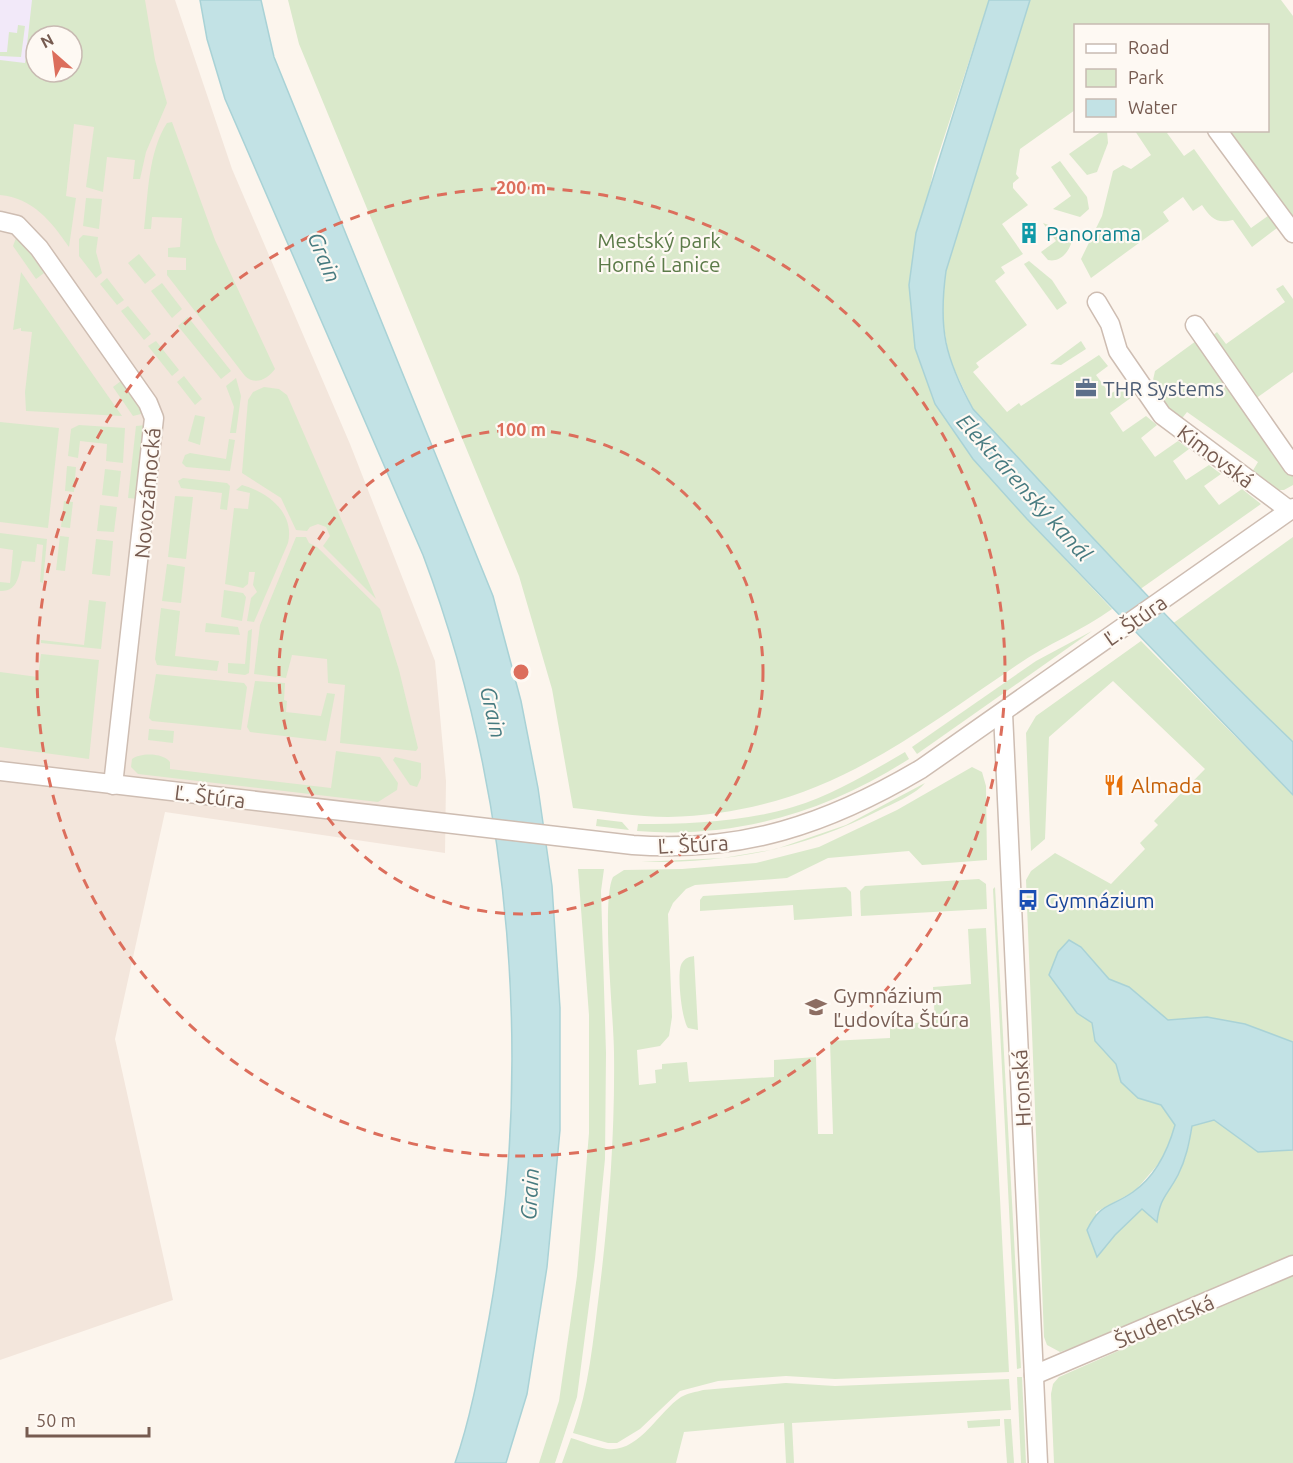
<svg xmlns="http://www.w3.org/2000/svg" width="1293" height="1463" font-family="Ubuntu,sans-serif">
  <rect width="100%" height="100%" fill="#fcf5ed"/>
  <path fill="#f3e6dc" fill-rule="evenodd" d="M0,0H175L232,169L350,444L435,661L446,781L445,853L165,812L115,1039L173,1300L0,1360ZM36,36H72V72H36Z"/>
  <polygon fill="#f2e9f9" points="0,0 50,0 36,36 36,72 0,73"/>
  <g fill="#dae9cb" fill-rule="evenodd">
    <path d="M32,0H145L155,60L167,103L146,152L140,179H133L135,160L107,157L103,192L86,187L94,127L74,124L66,196L76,198L69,247C51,221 33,198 0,195V60L25,63ZM36,36H72V72H36Z"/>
    <path d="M288,0H989L934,168L909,285L1027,519L1112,609C1082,631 1047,644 1017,665C902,743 815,814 668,817C637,817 604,811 573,808L552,689L519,576L299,44Z"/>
    <polygon points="1030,0 1281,0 1293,16 1293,221 1226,131 1268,130 1268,26 1076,26 1075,110 1020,149 1016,174 1019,178 1013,183 1013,188 1028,205 1002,224 1023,254 1001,267 1005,273 995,281 1027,325 976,363 979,367 973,372 1007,412 1019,403 1021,406 1099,355 1108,366 1096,375 1110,394 1123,386 1132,397 1110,413 1123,432 1146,416 1157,425 1141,438 1155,457 1178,441 1189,449 1173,461 1186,480 1209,465 1221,474 1204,486 1219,505 1242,489 1261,504 1139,590 973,409 949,358 941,309 946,271"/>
    <polygon points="18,25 25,26 21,57 0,56 0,52 7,52 9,32 17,33"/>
    <path d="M172,122L215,240L275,369C267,379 256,386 245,376L167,275V270H186V258L168,257V248L180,247L182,218L152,217L151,229H144C148,196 148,152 167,123Z"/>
    <polygon points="1102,131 1107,131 1108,143 1097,172 1087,175 1069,154"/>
    <path d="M1135,131H1170L1167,133L1184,156L1194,149L1251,228L1272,213L1281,225L1252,247L1233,220C1216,224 1211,218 1202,205L1193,211L1183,197L1163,212L1169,221L1091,278L1081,259L1102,216L1113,171L1123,165L1131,169L1151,155Z"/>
    <polygon points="1060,161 1087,197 1089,209 1080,217 1053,209 1071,196 1051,167"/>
    <polygon points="86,198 102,199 99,229 83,226"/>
    <path d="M1043,223L1065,231L1072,240C1070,251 1060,263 1048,260L1041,252L1056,241Z"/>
    <polygon points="83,235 98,237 96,252 102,273 96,278 79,256 79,239"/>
    <polygon points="16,238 21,240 44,273 36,279 13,246"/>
    <polygon points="139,254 156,275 145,284 128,263"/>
    <polygon points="1029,261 1052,280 1067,303 1057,310 1024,264"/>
    <polygon points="21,272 122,416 26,411 25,392 32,332 21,331 21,328 13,330"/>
    <polygon points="107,278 124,300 117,305 100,284"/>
    <polygon points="162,283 182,309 172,318 151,291"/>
    <polygon points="1283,285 1293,299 1293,372 1255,399 1211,337 1217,332 1226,344 1285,302 1276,289"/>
    <polygon points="128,306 151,334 144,340 121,311"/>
    <polygon points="188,317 231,371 221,379 178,326"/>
    <polygon points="156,341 179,370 172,376 148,346"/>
    <polygon points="1081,341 1086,349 1061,365 1050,364"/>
    <polygon points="1196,341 1293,475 1293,485 1284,490 1278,490 1252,472 1258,462 1187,412 1180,421 1151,389 1155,371"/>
    <polygon points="184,376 202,399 195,405 177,382"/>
    <polygon points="236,378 241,396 236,433 230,433 234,407 226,386"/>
    <polygon points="121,381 142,411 141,414 133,416 113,387"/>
    <polygon points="264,387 279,389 287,395 376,599 323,546 330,536 326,527 318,524 310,527 307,531 296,530 281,498 242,473 248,400 253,392"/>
    <polygon points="195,415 205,417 200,445 188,441"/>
    <polygon points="0,422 59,428 48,528 0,522"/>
    <polygon points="79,425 125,428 123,463 106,461 107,444 80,441 78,458 68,456 71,429"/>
    <polygon points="146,425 138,499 128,498 136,426"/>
    <polygon points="229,439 235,440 230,471 186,467 182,463 185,455 190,453 226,459"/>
    <polygon points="67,466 76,467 74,492 65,491"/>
    <polygon points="105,469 121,471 118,497 102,495"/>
    <polygon points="183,478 227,483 230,486 227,510 220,509 222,493 181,488 178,481"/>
    <path d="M242,485C268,492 295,513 288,543L254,622L247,621L251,598L257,592L253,585L255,572H249L248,584L243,588L225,584L234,508L248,509L250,493L236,490Z"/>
    <polygon points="175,496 193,497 186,559 168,557"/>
    <polygon points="64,501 73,502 70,528 61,527"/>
    <polygon points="100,505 117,507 114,532 97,531"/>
    <path d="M0,533L47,539L43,583L40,582L43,545L37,544L35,562L22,561C19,575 18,592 0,591V582L10,583L13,550L0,548Z"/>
    <polygon points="60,536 69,537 65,571 56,570"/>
    <polygon points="296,537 306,537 309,543 317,547 380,609 399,670 418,748 416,751 340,743 345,685 328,683 327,659 292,655 286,678 254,674 260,625"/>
    <polygon points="1293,537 1293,742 1172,624"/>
    <polygon points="96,539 113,541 110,576 92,574"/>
    <polygon points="167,564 185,567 181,603 162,601"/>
    <polygon points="224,590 243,593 246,597 242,621 221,617"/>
    <polygon points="89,600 106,602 101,649 41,643 41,640 84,645"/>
    <polygon points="161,608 180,611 175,656 219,661 217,671 157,665 155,659"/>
    <polygon points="206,623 238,627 240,635 205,632"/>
    <polygon points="252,629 249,673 245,675 228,673 228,663 245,664 248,631"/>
    <polygon points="1092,631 917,754 912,747 1036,661"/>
    <path d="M1141,641L1293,795V1042L1245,1024L1207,1017L1168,1020L1129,987L1109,979L1081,947L1077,1013L1092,1023L1095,1041L1116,1064L1121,1082L1138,1098L1161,1105L1175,1125L1166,1155L1135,1191L1096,1212L1097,1256L1115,1235L1142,1209L1157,1221C1160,1197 1167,1195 1178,1175C1186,1159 1190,1144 1191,1126L1214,1120L1258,1152L1293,1150V1256L1121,1332L1060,1352L1047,1345L1044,1337L1026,880L1031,871L1055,853L1111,884L1145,849L1140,843L1158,825L1154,821L1205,769L1113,681L1049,737L1045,839L1031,851L1026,733L1036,716Z"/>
    <polygon points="41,654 99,660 89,759 0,747 0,672 38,677"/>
    <polygon points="156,674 244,683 247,687 241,730 152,721 149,718"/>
    <polygon points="255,681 285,683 284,700 287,701 286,712 321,716 327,693 335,694 326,741 250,732 247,727"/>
    <polygon points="149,729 174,731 173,743 148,740"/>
    <path d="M336,751L380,757L398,783L397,790L378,802L138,774L131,767L132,759C141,752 164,753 170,762V769L331,788Z"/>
    <path d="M905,752L909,759C826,812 737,839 637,831L638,824C690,824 743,822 793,807C833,795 869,773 905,752Z"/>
    <polygon points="395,757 421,763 421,778 417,787 410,785 393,760"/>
    <path d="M972,767L982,772L986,786L987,860L922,865L909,851L828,858L787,878L695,885L686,889L673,903L668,914L672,1017L669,1036L660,1046L637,1050L639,1085L656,1083L655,1070L662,1069V1064L687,1062L689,1082L774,1077V1060L816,1057L818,1134H833L830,1041L890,1038V1024L935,1022L933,987L971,984L968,929L986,928L1009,1372L835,1379L786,1376L718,1381L680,1391L640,1429L617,1443H608L573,1433C589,1388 593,1341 599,1294C609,1214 615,1134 614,1053C614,1019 601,901 613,877L624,870L682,869L756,863L819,847L897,810Z"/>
    <path d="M925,783C917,793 895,803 882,809C802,850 731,863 641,862L723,858L776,849L846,825Z"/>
    <polygon points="597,819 622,822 629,830 596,826"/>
    <polygon points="578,869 604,869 601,891 606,1053 605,1159 595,1259 577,1397 555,1463 539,1463 559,1401 577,1276 589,1133 589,1015"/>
    <polygon points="979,879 986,884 987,909 861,916 860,891 865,886"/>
    <polygon points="846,887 851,892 852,916 794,920 793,905 700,911 700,900 703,896"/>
    <polygon points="995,887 1021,1368 1017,1369 993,889"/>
    <path d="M694,956L698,1030L688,1028C682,1021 676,971 682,963C685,958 689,957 694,956Z"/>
    <polygon points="1293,1274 1293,1463 1054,1463 1051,1394 1053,1384 1059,1377"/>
    <polygon points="1017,1377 1022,1377 1026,1463 1021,1463"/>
    <path d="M1009,1379L1011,1410L792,1423L794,1463H786L784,1423L684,1432L676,1463H562L571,1438C582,1441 595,1447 607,1449C639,1453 658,1412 681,1397C688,1393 696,1392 703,1390L786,1383L835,1386Z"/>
    <polygon points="1000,1419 1000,1426 968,1428 967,1421"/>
    <polygon points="1004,1419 1011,1419 1014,1463 1007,1463"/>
  </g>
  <g fill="#c2e2e5" stroke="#a9d2d6" stroke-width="1.5">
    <path d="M200,0H261L274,57L493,596L521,701L538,788L552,886L560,1008V1130L547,1267L527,1394L506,1463H455C471,1417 480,1366 489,1318C534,1066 513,795 423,555L225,99L207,39Z"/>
    <path d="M989,0H1030L946,271C938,329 945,358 973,409C1078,522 1181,635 1293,742V795L1027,519L973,459L935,404L915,348L909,285L916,233Z"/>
    <path d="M1069,940L1081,947L1109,979L1129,987L1168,1020L1207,1017L1245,1024L1293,1042V1150L1258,1152L1214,1120L1192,1126C1189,1144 1186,1159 1178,1175C1167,1196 1160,1197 1157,1222L1142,1209L1115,1235L1097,1257L1087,1230C1101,1202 1110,1208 1133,1192C1156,1176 1168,1150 1175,1125L1161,1105L1138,1098L1121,1082L1116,1064L1095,1041L1092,1023L1077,1013L1049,975L1058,952Z"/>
  </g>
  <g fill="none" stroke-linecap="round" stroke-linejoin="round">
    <defs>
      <g id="street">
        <polyline points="1217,130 1293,233"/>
        <polyline points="0,221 17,225 39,248 148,403 154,418 113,785"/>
        <polyline points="1097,302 1110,324 1118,351 1162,415 1289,510"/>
        <polyline points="1195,325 1293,466"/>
        <polyline points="1003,713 1038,1463"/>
        <path d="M0,771L633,845C742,853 828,824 921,769L1293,508"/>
        <polyline points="1034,1375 1293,1265"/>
      </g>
    </defs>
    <use href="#street" stroke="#cebdb2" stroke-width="21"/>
    <use href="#street" stroke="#fff" stroke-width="18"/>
  </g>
  <g fill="none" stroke="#dc6e5c" stroke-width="3" stroke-dasharray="10 8">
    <circle cx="521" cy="672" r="242"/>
    <circle cx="521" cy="672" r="484"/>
  </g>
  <defs>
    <symbol id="building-bare" viewBox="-9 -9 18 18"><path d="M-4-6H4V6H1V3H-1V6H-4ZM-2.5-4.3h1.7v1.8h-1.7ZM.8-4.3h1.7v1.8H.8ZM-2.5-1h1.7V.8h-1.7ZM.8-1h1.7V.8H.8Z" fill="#0f9aa8" stroke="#fef9f3" stroke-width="2.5" paint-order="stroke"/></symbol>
    <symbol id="office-bare" viewBox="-9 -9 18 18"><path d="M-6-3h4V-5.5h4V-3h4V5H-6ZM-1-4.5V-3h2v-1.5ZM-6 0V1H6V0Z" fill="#5c6f8a" stroke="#fef9f3" stroke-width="2.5" paint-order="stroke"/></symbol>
    <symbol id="restaurant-bare" viewBox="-9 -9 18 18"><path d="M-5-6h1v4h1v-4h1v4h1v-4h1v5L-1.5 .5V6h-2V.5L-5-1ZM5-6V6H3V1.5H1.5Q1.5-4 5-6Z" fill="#e8710a" stroke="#fef9f3" stroke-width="2.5" paint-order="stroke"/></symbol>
    <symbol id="bus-bare" viewBox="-9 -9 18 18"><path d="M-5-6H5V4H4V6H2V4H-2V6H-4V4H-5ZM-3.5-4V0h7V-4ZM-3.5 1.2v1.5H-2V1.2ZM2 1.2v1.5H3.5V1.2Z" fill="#1a4fb4" stroke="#fef9f3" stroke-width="2.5" paint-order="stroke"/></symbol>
    <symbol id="university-bare" viewBox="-9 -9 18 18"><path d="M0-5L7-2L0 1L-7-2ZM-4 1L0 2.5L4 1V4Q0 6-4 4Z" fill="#8d6e63" stroke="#fef9f3" stroke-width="2.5" paint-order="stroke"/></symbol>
  </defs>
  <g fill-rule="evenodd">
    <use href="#building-bare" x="1014" y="218" width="30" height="30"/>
    <use href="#office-bare" x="1071" y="373" width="30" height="30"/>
    <use href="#restaurant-bare" x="1099" y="770" width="30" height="30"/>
    <use href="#bus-bare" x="1013" y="885" width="30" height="30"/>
    <use href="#university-bare" x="801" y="992" width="30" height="30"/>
  </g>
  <g text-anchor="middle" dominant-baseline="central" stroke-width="4.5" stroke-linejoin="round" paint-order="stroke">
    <g font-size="21" fill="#0d838f" stroke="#fef9f3" text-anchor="start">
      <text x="1046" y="233">Panorama</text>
    </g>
    <g font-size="21" fill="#5c7b49" stroke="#fef9f3">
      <text x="659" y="240">Mestský park<tspan x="659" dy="24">Horné Lanice</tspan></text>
    </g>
    <g font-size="21" fill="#4e5e75" stroke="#fef9f3" text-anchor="start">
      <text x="1103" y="388">THR Systems</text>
    </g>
    <g font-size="21" fill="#765b50" stroke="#fef9f3">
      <text transform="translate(1216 456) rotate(37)">Kimovská</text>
      <text transform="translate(147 493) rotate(-85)">Novozámocká</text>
      <text transform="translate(1135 620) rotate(-35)">Ľ. Štúra</text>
      <text transform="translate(210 796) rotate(7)">Ľ. Štúra</text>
      <text transform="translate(693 844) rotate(-3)">Ľ. Štúra</text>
      <text transform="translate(1021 1088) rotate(-93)">Hronská</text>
      <text transform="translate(1164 1321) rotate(-23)">Študentská</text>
    </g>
    <g font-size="21" fill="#c56008" stroke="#fef9f3" text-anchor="start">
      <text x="1131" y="785">Almada</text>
    </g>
    <g font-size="21" fill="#164399" stroke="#fef9f3" text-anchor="start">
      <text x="1045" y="900">Gymnázium</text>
    </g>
    <g font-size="21" fill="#785e54" stroke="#fef9f3" text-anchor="start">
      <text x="833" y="995">Gymnázium<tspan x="833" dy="24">Ľudovíta Štúra</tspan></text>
    </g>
    <g font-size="22" font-style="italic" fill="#477b80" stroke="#fef9f3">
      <text transform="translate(325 257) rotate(67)">Grain</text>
      <text transform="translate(1025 487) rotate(48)">Elektrárenský kanál</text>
      <text transform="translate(494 712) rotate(77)">Grain</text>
      <text transform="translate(529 1194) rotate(-87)">Grain</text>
    </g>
  </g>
  <circle cx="521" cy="672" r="9" fill="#dc6e5c" stroke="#fef9f3" stroke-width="3"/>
  <g font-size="18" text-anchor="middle" font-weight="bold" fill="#dc6e5c" stroke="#fef9f3" stroke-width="4.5" stroke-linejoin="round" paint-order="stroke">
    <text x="521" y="194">200 m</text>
    <text x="521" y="436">100 m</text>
  </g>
  <rect x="1074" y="24" width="195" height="108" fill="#fef9f3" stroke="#c8bab2" stroke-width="1.5"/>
  <rect x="1086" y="44" width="30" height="9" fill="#ffffff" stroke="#c8bab2" stroke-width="1.5"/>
  <text x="1128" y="54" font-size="18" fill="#765b50">Road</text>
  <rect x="1086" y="69" width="30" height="18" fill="#dae9cb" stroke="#c8bab2" stroke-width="1.5"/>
  <text x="1128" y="84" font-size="18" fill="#765b50">Park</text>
  <rect x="1086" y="99" width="30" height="18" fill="#c2e2e5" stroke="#c8bab2" stroke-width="1.5"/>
  <text x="1128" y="114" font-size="18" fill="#765b50">Water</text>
  <g transform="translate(54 54) rotate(332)"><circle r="28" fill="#fef9f3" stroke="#c8bab2" stroke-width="1.5"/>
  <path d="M0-4.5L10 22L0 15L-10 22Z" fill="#dc6e5c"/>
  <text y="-9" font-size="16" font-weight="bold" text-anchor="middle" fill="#765b50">N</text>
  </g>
  <path d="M27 1427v9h122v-9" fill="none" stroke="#765b50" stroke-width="3"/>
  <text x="36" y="1427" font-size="18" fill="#765b50" stroke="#fef9f3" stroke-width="4.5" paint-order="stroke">50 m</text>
</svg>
